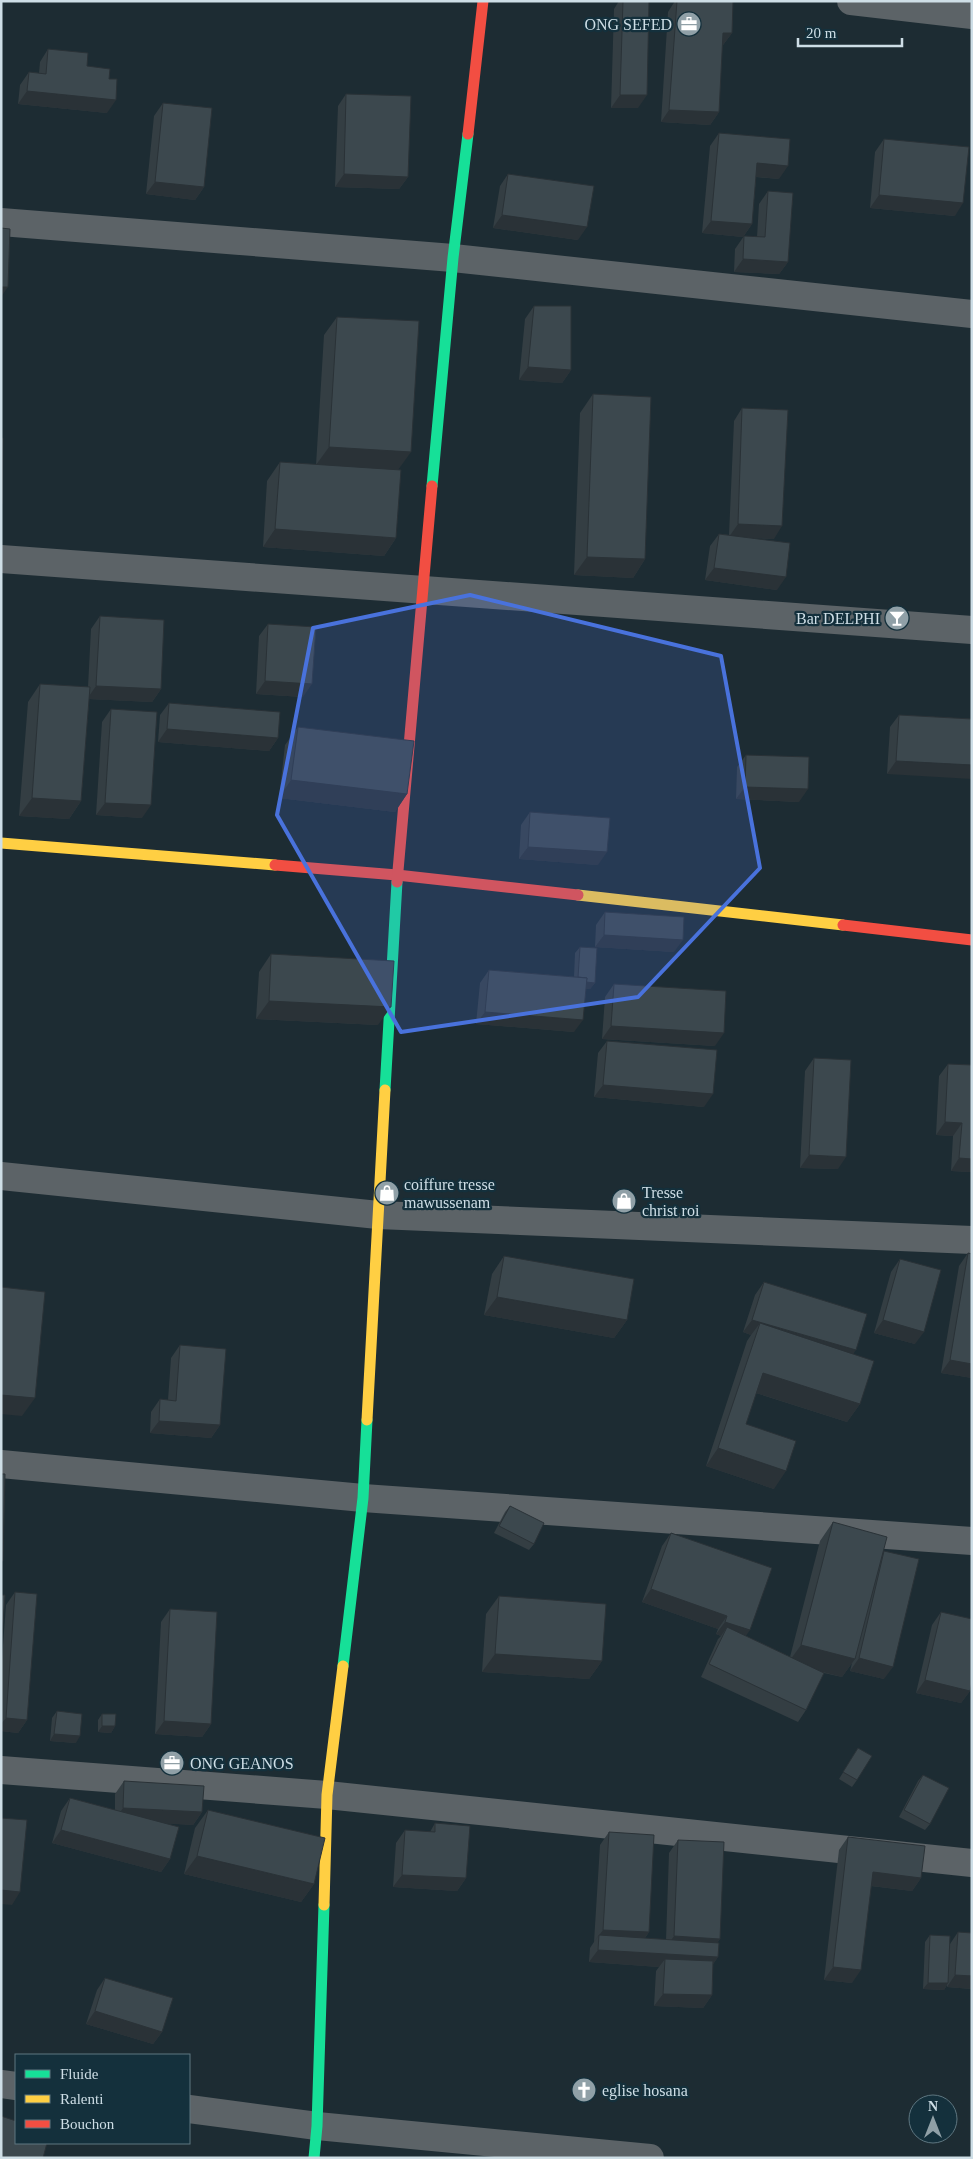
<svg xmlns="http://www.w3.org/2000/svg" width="973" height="2159" font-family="Georgia,serif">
  <rect width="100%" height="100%" fill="#1d2c33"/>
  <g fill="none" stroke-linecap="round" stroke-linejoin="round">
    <g stroke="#5c6367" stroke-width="28">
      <polyline points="851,1 972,15"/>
      <polyline points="1,222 453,258 972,314"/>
      <polyline points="1,559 972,630"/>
      <polyline points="1,1176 378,1215 972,1240"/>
      <polyline points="1,1464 363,1498 972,1541"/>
      <polyline points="1,1770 327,1795 972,1863"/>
      <polyline points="1,2084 16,2086"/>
      <polyline points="189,2109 317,2126 650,2158"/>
    </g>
    <g stroke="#16e098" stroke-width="11">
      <polyline points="432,486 453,258 468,134"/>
      <polyline points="385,1090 397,882"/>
      <polyline points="343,1666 363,1498 367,1420"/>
      <polyline points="314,2158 317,2126 324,1905"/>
    </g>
    <g stroke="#ffcf43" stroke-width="11">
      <polyline points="1,843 275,865"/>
      <polyline points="578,895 843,925"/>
      <polyline points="367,1420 385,1090"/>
      <polyline points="324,1905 327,1795 343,1666"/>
    </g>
    <g stroke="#f24e42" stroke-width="11">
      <polyline points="468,134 483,1"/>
      <polyline points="275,865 397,875 578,895"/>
      <polyline points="397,882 432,486"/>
      <polyline points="843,925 972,940"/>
    </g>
  </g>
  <g fill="#343e43">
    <polygon points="619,1 649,1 638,108 611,108 614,9"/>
    <polygon points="675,1 733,1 732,33 723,45 722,45 719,112 710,125 661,122 668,12"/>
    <polygon points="48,49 87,66 109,79 107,113 18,104 20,85 29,72 39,73 40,62"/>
    <polygon points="346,94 408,177 399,189 335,187 338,106"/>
    <polygon points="163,103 204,187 195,200 146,194 154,116"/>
    <polygon points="719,133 779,179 756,177 752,224 743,237 702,233 710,146"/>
    <polygon points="884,139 955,216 870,208 875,152"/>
    <polygon points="508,174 578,240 493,228 500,186"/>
    <polygon points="768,191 788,262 779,274 734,272 735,249 744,236 757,237 759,204"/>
    <polygon points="534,306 571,370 562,383 519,380 525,319"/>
    <polygon points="337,317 398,470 355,467 396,538 384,556 263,547 267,481 280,462 316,465 324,335"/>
    <polygon points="593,394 645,559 633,578 574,575 580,413"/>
    <polygon points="742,408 774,539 751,538 777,590 705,580 710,546 719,534 729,535 734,421"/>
    <polygon points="100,616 161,689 152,702 89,699 81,801 69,819 19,816 28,702 40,684 88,687 91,629"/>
    <polygon points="268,624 303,697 256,694 259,636"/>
    <polygon points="169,703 278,738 269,751 158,742 160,715"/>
    <polygon points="111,709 142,818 96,815 102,722"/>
    <polygon points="899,715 972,719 887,774 890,727"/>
    <polygon points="298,727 407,794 395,812 279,798 285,745"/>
    <polygon points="746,755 799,802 736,799 737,767"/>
    <polygon points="530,812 598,865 519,859 521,825"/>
    <polygon points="605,912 674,952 595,947 596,925"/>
    <polygon points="580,947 595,983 590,989 586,989 574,1032 476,1024 480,983 489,970 574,977 575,953"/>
    <polygon points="271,954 378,1025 256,1019 259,972"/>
    <polygon points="614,984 715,1046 602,1039 605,997"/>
    <polygon points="607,1041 704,1107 594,1097 598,1053"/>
    <polygon points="814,1058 838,1169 800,1168 805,1071"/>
    <polygon points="948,1064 972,1065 972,1172 951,1171 953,1136 936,1135 939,1076"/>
    <polygon points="968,1253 972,1378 941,1373 959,1266"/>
    <polygon points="504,1256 627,1320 614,1338 484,1315 492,1274"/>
    <polygon points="900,1259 915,1344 874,1333 891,1272"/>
    <polygon points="764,1282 854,1354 860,1404 847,1422 756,1393 746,1424 774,1489 706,1466 747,1341 751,1335 743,1332 755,1295"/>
    <polygon points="180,1345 220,1425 211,1438 150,1433 151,1412 160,1399 168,1400 171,1358"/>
    <polygon points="510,1506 534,1544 529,1550 494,1533 505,1512"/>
    <polygon points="833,1522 883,1553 884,1551 884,1679 850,1671 852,1663 842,1677 824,1673 806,1710 798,1722 701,1677 718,1639 721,1636 716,1634 718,1629 642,1602 662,1546 671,1533 746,1636 790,1657 820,1541"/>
    <polygon points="15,1592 27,1720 18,1733 1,1731 1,1672 6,1605"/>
    <polygon points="499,1596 602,1661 589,1679 482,1672 486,1614"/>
    <polygon points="170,1609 211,1724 202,1737 155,1734 161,1622"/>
    <polygon points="941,1612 970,1691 961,1703 916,1693 932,1625"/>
    <polygon points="57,1711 76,1743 50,1741 52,1718"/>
    <polygon points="102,1714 115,1726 111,1733 98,1732 98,1720"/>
    <polygon points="858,1748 857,1780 852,1787 839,1779"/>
    <polygon points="923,1775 930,1824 925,1830 899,1817 918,1781"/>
    <polygon points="124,1781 202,1812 193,1825 164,1823 170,1859 161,1872 52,1843 61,1811 70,1798 115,1810 115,1794"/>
    <polygon points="208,1810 314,1884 301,1902 184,1874 195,1828"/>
    <polygon points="435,1823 466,1878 457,1891 393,1887 396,1843 405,1830 430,1832"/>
    <polygon points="609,1832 649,1932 645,1938 666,1940 669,1853 678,1840 720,1939 717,1943 718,1957 713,1964 712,1995 703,2008 654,2006 656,1971 659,1967 589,1962 590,1948 594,1942 600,1845"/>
    <polygon points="848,1837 921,1878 912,1891 871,1886 852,1983 824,1980 839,1850"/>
    <polygon points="958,1932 972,1989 947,1987 947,1985 944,1990 923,1989 925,1942 930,1935 950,1944"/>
    <polygon points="105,1978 162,2032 153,2044 86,2024 97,1990"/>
  </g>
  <g fill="#2a3237">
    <polygon points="723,33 732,33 723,45 714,45"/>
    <polygon points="27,91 116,100 107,113 18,104"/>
    <polygon points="620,95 647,95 638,108 611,108"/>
    <polygon points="669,110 719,112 710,125 661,122"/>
    <polygon points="757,163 788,166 779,179 748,176"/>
    <polygon points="344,174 408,177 399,189 335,187"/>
    <polygon points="155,182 204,187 195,200 146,194"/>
    <polygon points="879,195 963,203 955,216 870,208"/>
    <polygon points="502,215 587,227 578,240 493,228"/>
    <polygon points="711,221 752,224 743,237 702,233"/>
    <polygon points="743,259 788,262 779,274 734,272"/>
    <polygon points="1,287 8,287 1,297"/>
    <polygon points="528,367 571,370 562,383 519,380"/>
    <polygon points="329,447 411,452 398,470 316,465"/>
    <polygon points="738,524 782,526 774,539 729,537"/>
    <polygon points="275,529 396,538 384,556 263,547"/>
    <polygon points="587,557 645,559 633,578 574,575"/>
    <polygon points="714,568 786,577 777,590 705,580"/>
    <polygon points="265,681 312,684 303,697 256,694"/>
    <polygon points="96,686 161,689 152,702 87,699"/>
    <polygon points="167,729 278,738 269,751 158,742"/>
    <polygon points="896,761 972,765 972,779 887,774"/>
    <polygon points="291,780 407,794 395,812 279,798"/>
    <polygon points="745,787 808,789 799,802 736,799"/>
    <polygon points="32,798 81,801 69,819 19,816"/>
    <polygon points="105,803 151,805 142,818 96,815"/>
    <polygon points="528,847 607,852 598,865 519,859"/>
    <polygon points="604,935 683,940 674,952 595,947"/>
    <polygon points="578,982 595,983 590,989 573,988"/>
    <polygon points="269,1001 391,1007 378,1025 256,1019"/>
    <polygon points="485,1012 583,1020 574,1032 476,1024"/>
    <polygon points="611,1026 724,1033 715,1046 602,1039"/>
    <polygon points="603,1085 713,1094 704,1107 594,1097"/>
    <polygon points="945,1122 962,1123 953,1136 936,1135"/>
    <polygon points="809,1155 846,1157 838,1169 800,1168"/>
    <polygon points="959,1158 972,1159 972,1172 951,1171"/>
    <polygon points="497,1297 627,1320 614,1338 484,1315"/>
    <polygon points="752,1320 856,1350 847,1363 760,1323 751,1335 743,1332"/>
    <polygon points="883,1320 924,1332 915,1344 874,1333"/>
    <polygon points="950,1360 972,1364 972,1378 941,1373"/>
    <polygon points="763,1373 860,1404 847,1422 750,1391"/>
    <polygon points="1,1395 35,1398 22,1416 1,1414"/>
    <polygon points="159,1421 220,1425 211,1438 150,1433"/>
    <polygon points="718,1448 786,1471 774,1489 706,1466"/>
    <polygon points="651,1589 727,1616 718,1629 642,1602"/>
    <polygon points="725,1622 750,1630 741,1643 727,1627 721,1636 716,1634"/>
    <polygon points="801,1645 855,1659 842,1677 788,1663"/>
    <polygon points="495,1654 602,1661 589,1679 482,1672"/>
    <polygon points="859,1658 893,1667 884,1679 850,1671"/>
    <polygon points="925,1680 970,1691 961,1703 916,1693"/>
    <polygon points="6,1718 27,1720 18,1733 1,1731 1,1724"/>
    <polygon points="164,1721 211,1724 202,1737 155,1734"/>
    <polygon points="102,1726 115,1726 111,1733 98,1732"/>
    <polygon points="54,1734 80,1736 76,1743 50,1741"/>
    <polygon points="123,1808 202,1812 193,1825 114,1821"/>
    <polygon points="61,1830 170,1859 161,1872 52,1843"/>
    <polygon points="197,1856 314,1884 301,1902 184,1874"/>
    <polygon points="873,1872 921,1878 912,1891 864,1885"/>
    <polygon points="402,1875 466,1878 457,1891 393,1887"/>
    <polygon points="1,1890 20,1892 12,1905 1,1904"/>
    <polygon points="603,1930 649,1932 640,1945 599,1935 594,1942"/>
    <polygon points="674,1936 720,1939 711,1951 665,1949"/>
    <polygon points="598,1950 718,1957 709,1970 665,1959 659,1967 589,1962"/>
    <polygon points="833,1967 861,1970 852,1983 824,1980"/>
    <polygon points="955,1975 972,1976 972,1989 947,1987"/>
    <polygon points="928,1983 948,1983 944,1990 923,1989"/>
    <polygon points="663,1994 712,1995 703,2008 654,2006"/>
    <polygon points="95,2011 162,2032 153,2044 86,2024"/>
  </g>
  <g fill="#3c484e" stroke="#2a3237">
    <polygon points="623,1 649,1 647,95 620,95"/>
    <polygon points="677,1 733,1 732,33 723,33 719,112 669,110"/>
    <polygon points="48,49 88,53 87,66 110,69 109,79 117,79 116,100 27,91 29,72 46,74"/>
    <polygon points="346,94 411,96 408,177 344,174"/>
    <polygon points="163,103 212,108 204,187 155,182"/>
    <polygon points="719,133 790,139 788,166 757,163 752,224 711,221"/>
    <polygon points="884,139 969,147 963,203 879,195"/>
    <polygon points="508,174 594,186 587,227 502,215"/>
    <polygon points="768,191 793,193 788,262 743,259 744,236 765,237"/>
    <polygon points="1,228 10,229 8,287 1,287"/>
    <polygon points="534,306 571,306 571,370 528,367"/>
    <polygon points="337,317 419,321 411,452 329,447"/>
    <polygon points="593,394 651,397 645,559 587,557"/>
    <polygon points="742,408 788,410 782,526 738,524"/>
    <polygon points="1,438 3,438 2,504 1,504"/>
    <polygon points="280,462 401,470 396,538 275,529"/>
    <polygon points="719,534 790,543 786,577 714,568"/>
    <polygon points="100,616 164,620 161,689 96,686"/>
    <polygon points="268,624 316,627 312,684 265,681"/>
    <polygon points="40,684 90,687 81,801 32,798"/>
    <polygon points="169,703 280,712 278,738 167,729"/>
    <polygon points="111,709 157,712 151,805 105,803"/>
    <polygon points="899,715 972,719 972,765 896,761"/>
    <polygon points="298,727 414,741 407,794 291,780"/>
    <polygon points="746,755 809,757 808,789 745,787"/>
    <polygon points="530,812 610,818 607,852 528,847"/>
    <polygon points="605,912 684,917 683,940 604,935"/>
    <polygon points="580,947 597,948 595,983 586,982 587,978 578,977"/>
    <polygon points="271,954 394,961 391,1007 269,1001"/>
    <polygon points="489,970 587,978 583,1020 485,1012"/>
    <polygon points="614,984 726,991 724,1033 611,1026"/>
    <polygon points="607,1041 717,1050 713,1094 603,1085"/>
    <polygon points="814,1058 851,1060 846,1157 809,1155"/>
    <polygon points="948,1064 972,1065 972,1159 959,1158 962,1123 945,1122"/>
    <polygon points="968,1253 972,1254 972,1364 950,1360"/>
    <polygon points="504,1256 634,1279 627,1320 497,1297"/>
    <polygon points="900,1259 941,1270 924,1332 883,1320"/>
    <polygon points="764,1282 867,1314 856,1350 752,1320"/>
    <polygon points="1,1287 45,1292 35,1398 1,1395"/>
    <polygon points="760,1323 874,1361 860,1404 763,1373 746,1424 796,1441 786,1471 718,1448"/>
    <polygon points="180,1345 226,1349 220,1425 159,1421 160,1399 176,1401"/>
    <polygon points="1,1474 5,1474 3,1561 1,1561"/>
    <polygon points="510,1506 544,1523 534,1544 499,1526"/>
    <polygon points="833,1522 887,1537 855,1659 801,1645"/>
    <polygon points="671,1533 772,1568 750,1630 725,1622 727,1616 651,1589"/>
    <polygon points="884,1551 919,1559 893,1667 859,1658"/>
    <polygon points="15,1592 37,1594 27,1720 6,1718"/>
    <polygon points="1,1595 5,1595 1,1651"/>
    <polygon points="499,1596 606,1604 602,1661 495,1654"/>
    <polygon points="170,1609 217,1612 211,1724 164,1721"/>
    <polygon points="941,1612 972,1619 972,1682 970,1691 925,1680"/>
    <polygon points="727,1627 824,1673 806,1710 709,1664"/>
    <polygon points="57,1711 82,1714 80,1736 54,1734"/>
    <polygon points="102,1714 116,1714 115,1726 102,1726"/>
    <polygon points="858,1748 872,1756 857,1780 843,1772"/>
    <polygon points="923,1775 949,1788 930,1824 904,1810"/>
    <polygon points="124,1781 204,1786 202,1812 123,1808"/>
    <polygon points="70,1798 179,1827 170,1859 61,1830"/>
    <polygon points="208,1810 325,1838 314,1884 197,1856"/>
    <polygon points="1,1818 27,1820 20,1892 1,1890"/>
    <polygon points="435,1823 470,1826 466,1878 402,1875 405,1830 435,1832"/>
    <polygon points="609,1832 654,1835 649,1932 603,1930"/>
    <polygon points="848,1837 925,1846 921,1878 873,1872 861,1970 833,1967"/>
    <polygon points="678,1840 724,1842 720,1939 674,1936"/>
    <polygon points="958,1932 972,1933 972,1976 955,1975"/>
    <polygon points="599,1935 719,1943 718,1957 598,1950"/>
    <polygon points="930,1935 950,1936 948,1983 928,1983"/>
    <polygon points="665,1959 713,1961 712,1995 663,1994"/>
    <polygon points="105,1978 173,1998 162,2032 95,2011"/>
    <polygon points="1,2116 16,2121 16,2143 47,2143 43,2158 1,2158"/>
  </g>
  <path fill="#4972dc" fill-opacity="0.2" stroke="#4972dc" stroke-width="4" stroke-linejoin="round" d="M470,595L721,656L760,868L638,997L401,1032L277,815L313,628Z"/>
  <defs>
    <symbol id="office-disc" viewBox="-11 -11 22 22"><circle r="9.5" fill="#90a0a7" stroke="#14303c"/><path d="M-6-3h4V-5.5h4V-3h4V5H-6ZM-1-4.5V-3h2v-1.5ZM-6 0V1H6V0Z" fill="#fff"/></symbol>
    <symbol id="bar-disc" viewBox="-11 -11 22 22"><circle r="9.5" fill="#90a0a7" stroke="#14303c"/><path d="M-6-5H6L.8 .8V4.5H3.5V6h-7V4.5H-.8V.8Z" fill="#fff"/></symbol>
    <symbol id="shop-disc" viewBox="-11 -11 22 22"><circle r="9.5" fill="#90a0a7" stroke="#14303c"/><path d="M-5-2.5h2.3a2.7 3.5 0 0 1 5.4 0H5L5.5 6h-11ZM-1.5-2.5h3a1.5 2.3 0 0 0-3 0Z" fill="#fff"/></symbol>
    <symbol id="church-disc" viewBox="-11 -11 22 22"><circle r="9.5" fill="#90a0a7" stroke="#14303c"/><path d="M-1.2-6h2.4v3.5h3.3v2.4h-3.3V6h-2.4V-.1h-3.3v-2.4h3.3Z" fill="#fff"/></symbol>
  </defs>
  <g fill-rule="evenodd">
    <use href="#office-disc" x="675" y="10" width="28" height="28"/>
    <use href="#bar-disc" x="883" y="604" width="28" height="28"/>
    <use href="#shop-disc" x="373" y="1179" width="28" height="28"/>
    <use href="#shop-disc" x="610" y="1187" width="28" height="28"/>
    <use href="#office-disc" x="158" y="1749" width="28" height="28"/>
    <use href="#church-disc" x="570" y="2076" width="28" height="28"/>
  </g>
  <g text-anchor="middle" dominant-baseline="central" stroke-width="4.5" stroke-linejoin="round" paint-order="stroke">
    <g font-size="16" fill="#cedee6" stroke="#14303c" text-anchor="start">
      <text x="672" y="24" text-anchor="end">ONG SEFED</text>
      <text x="880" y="618" text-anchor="end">Bar DELPHI</text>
      <text x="404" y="1184">coiffure tresse<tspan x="404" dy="18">mawussenam</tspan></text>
      <text x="642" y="1192">Tresse<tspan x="642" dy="18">christ roi</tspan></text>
      <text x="190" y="1763">ONG GEANOS</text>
      <text x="602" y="2090">eglise hosana</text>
    </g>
  </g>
  <rect width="973" height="2159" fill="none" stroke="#cedee6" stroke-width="5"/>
  <rect x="15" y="2054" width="175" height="90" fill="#14303c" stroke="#5e7680"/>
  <rect x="25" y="2070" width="25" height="8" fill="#16e098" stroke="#5e7680"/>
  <text x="60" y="2079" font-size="15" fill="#cedee6">Fluide</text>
  <rect x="25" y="2095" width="25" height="8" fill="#ffcf43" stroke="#5e7680"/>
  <text x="60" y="2104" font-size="15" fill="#cedee6">Ralenti</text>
  <rect x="25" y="2120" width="25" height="8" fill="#f24e42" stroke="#5e7680"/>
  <text x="60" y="2129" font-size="15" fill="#cedee6">Bouchon</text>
  <g transform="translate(933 2119)"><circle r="24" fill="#14303c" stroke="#5e7680"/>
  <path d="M0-4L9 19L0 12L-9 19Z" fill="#90a0a7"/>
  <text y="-8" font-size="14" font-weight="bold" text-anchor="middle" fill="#cedee6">N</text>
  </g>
  <path d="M798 38v8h104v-8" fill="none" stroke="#cedee6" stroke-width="2.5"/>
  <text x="806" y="38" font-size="15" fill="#cedee6" stroke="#14303c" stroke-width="4" paint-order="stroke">20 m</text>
</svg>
